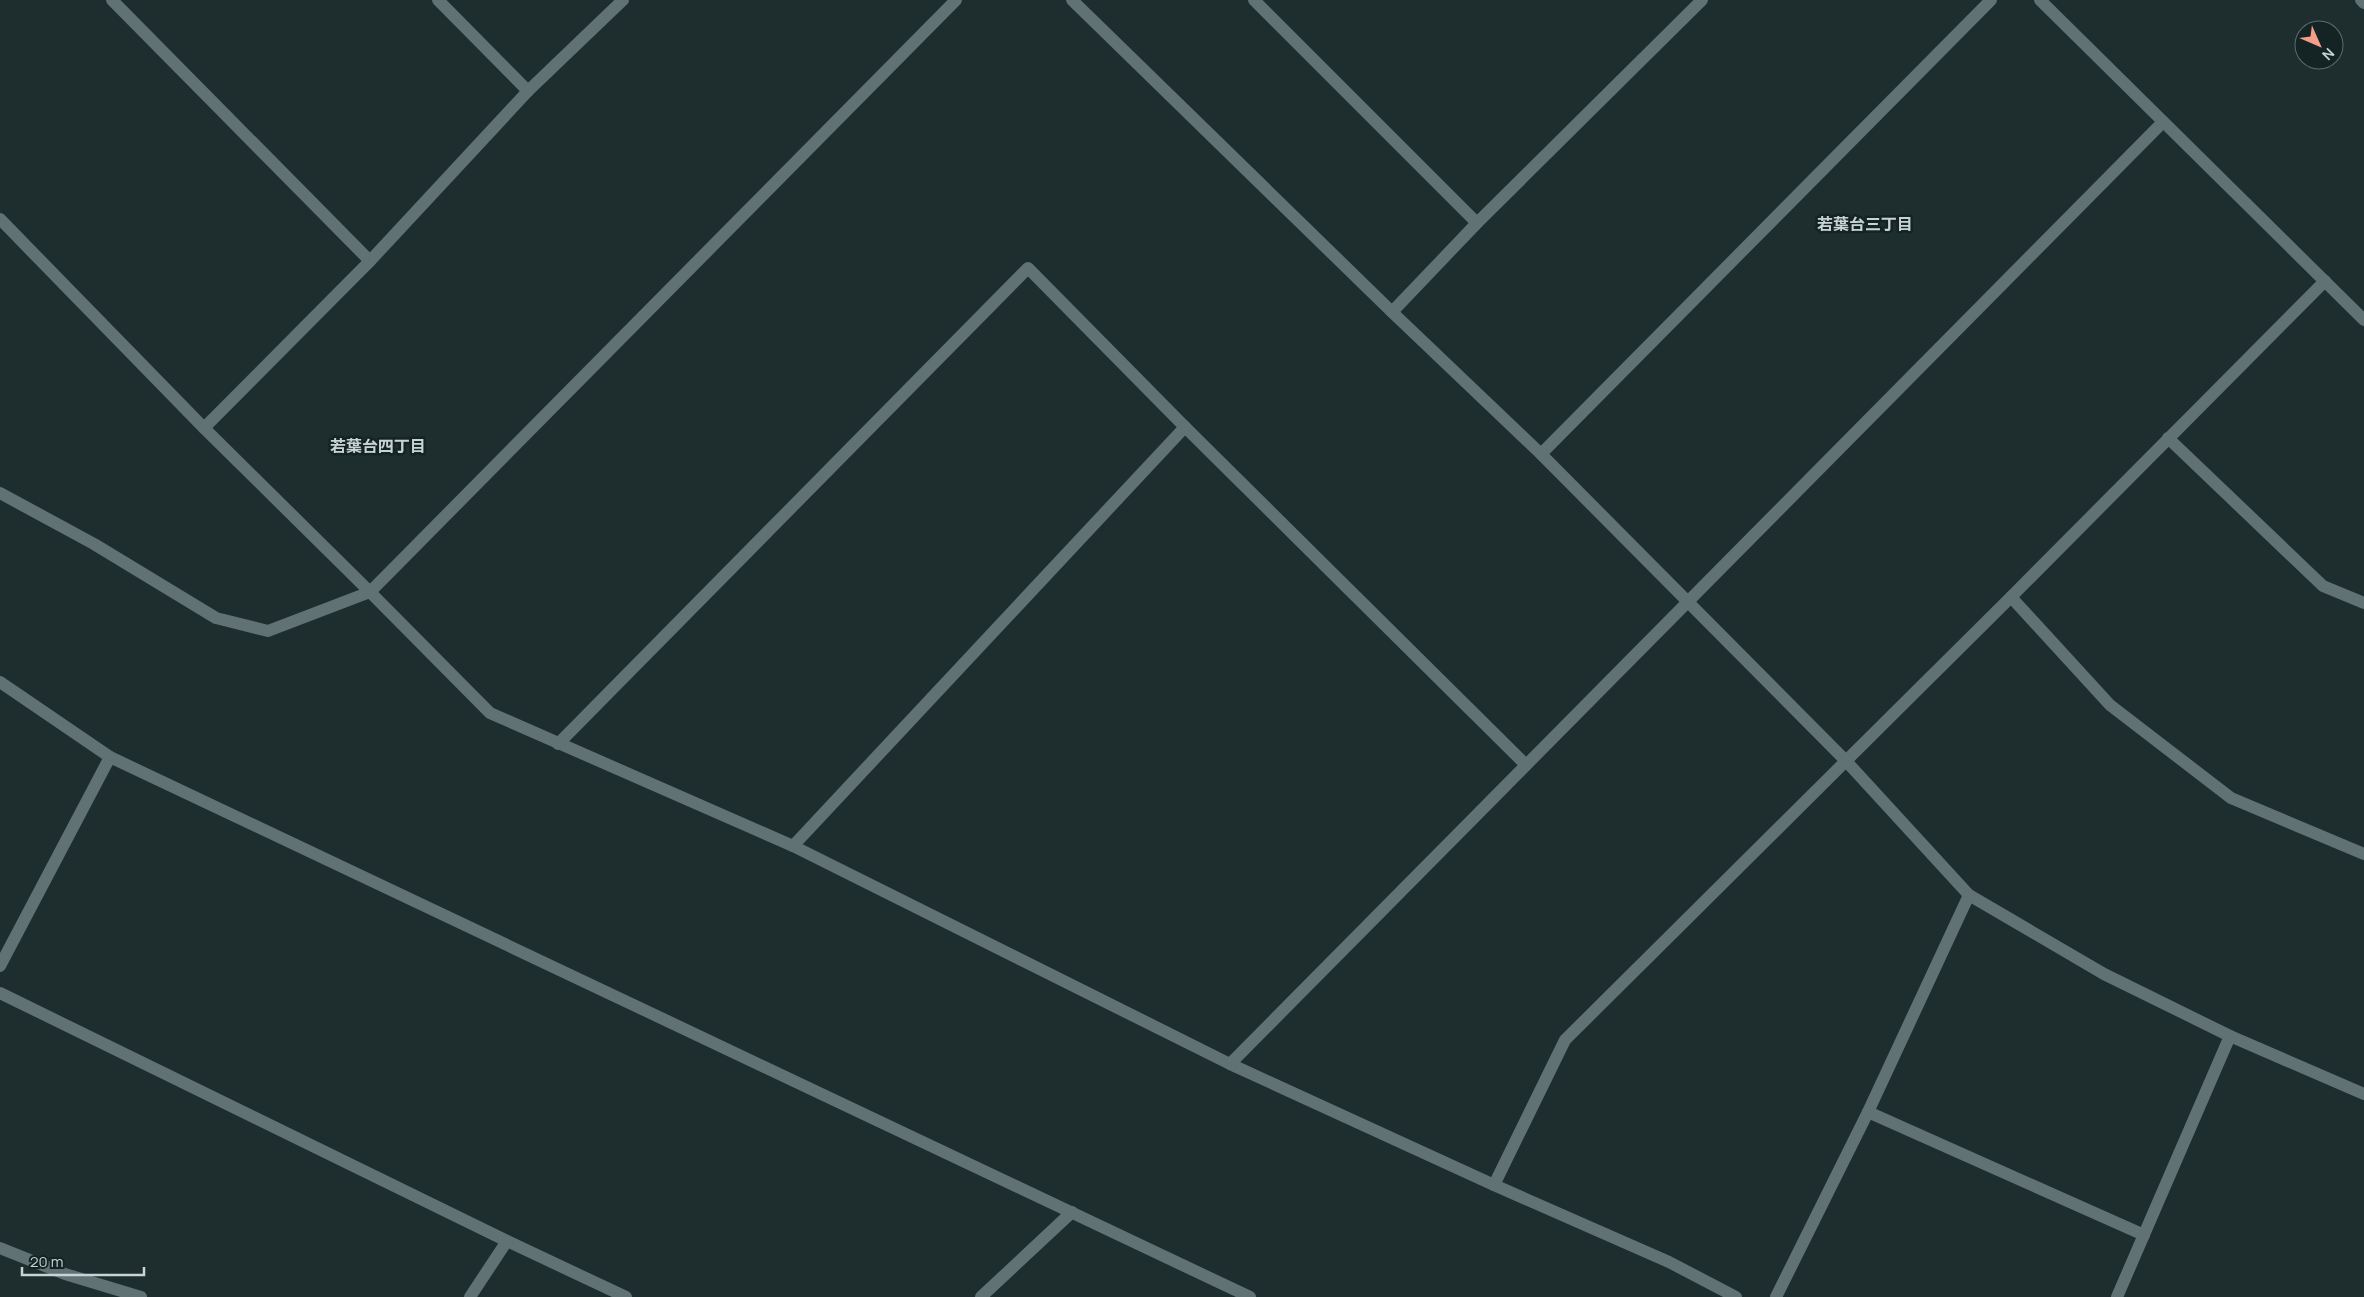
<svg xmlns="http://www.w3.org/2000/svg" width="2364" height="1297" font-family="Manrope,'Noto Sans JP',sans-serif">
  <rect width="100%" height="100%" fill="#1e2e2f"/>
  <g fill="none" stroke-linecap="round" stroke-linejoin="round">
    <g stroke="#607273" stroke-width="12">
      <polyline points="112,0 370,261"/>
      <polyline points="438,0 528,91"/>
      <polyline points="1072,0 1392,312 1541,454 1846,761 1969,895 2104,974 2230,1036 2364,1094"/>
      <polyline points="1254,0 1477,223"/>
      <polyline points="2040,0 2364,320"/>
      <polyline points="2361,0 2364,3"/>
      <polyline points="0,219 204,428 370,592 490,713 793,846 1230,1064 1494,1185 1669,1262 1736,1297"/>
      <polyline points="1392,312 1477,223 1702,0"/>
      <polyline points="204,428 370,261 528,91 623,0"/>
      <polyline points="2168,438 2323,586 2364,603"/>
      <polyline points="1541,454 1991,0"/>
      <polyline points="0,493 94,544 216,618 268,631 370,592 956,0"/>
      <polyline points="2011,597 2110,705 2231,798 2364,854"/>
      <polyline points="0,682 110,757 1250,1297"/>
      <polyline points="558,744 1028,268 1185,427 1526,765"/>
      <polyline points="793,846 1185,427"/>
      <polyline points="0,966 110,757"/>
      <polyline points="0,993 507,1241 626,1297"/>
      <polyline points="1230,1064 2163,122"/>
      <polyline points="1868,1112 2144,1235"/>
      <polyline points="1494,1185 1565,1040 2011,597 2325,281"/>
      <polyline points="0,1248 65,1274 141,1297"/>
      <polyline points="470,1297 507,1241"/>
      <polyline points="981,1297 1072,1212"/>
      <polyline points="1776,1297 1868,1112 1969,895"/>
      <polyline points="2117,1297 2230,1036"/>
    </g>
  </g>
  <g text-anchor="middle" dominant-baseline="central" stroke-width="5" stroke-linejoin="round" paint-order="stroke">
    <g font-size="16" font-weight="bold" fill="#c9d3d4" stroke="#142425">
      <text x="1865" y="224">若葉台三丁目</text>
      <text x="378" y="446">若葉台四丁目</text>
    </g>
  </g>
  <g transform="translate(2319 45) rotate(135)"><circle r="24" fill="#142425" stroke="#5c6a6b"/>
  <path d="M0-4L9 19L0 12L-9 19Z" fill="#f49e87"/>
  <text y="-8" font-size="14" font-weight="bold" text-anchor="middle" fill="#c9d3d4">N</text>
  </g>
  <path d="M22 1267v8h122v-8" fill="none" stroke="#c9d3d4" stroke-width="2.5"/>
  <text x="30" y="1267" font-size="15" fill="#c9d3d4" stroke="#142425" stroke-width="4" paint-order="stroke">20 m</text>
</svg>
